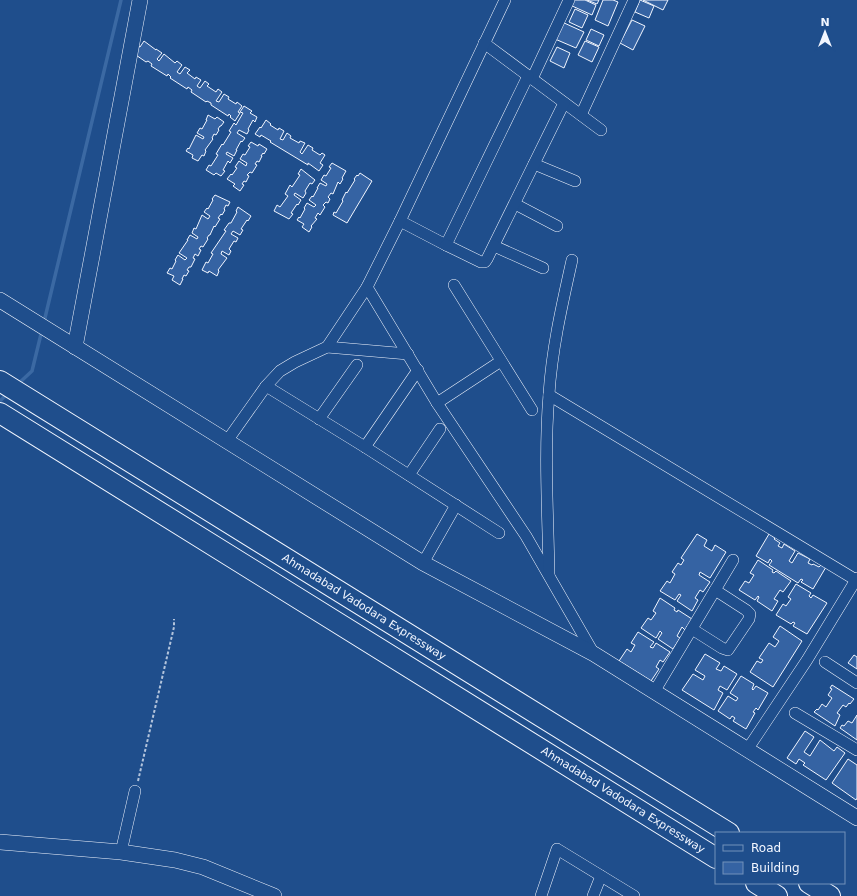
<svg xmlns="http://www.w3.org/2000/svg" width="857" height="896" font-family="'DejaVu Sans',sans-serif">
  <rect width="100%" height="100%" fill="#1f4e8c"/>
  <g fill="none" stroke-linecap="round" stroke-linejoin="round">
    <g stroke="#3b69a3" stroke-width="3.5">
      <polyline points="44,322 121,0"/>
      <polyline points="18,384 32,371 42,330"/>
      <polyline points="0,401 7,394"/>
    </g>
  </g>
  <g fill="#3563a3" stroke="#f2f6ff">
    <polygon points="572,0 585,0 596,5 592,15 570,5"/>
    <polygon points="587,0 599,0 597,4"/>
    <polygon points="603,0 613,0 618,2 608,26 595,20"/>
    <polygon points="640,0 654,6 649,18 635,12"/>
    <polygon points="643,0 668,0 663,10"/>
    <polygon points="575,9 588,15 582,28 569,22"/>
    <polygon points="632,20 645,26 633,50 620,43"/>
    <polygon points="562,22 584,32 576,48 555,39"/>
    <polygon points="591,29 604,35 599,46 586,40"/>
    <polygon points="144,41 156,50 156,49 162,53 157,59 159,61 164,54 175,63 177,61 182,65 177,72 180,74 185,67 190,70 187,73 195,79 196,77 201,80 197,86 200,88 205,81 209,84 207,86 216,92 218,89 222,92 216,101 219,102 224,94 229,97 228,99 236,104 237,102 242,106 238,112 240,113 235,121 230,117 231,116 229,114 228,116 211,105 211,103 207,101 206,102 191,92 192,90 188,87 187,89 170,78 171,77 168,74 167,76 151,66 152,64 148,61 146,62 133,53 138,46 140,47"/>
    <polygon points="585,41 599,47 592,62 578,55"/>
    <polygon points="557,47 570,53 564,68 550,61"/>
    <polygon points="244,106 252,111 250,113 257,117 255,122 253,120 248,129 249,130 247,134 239,130 237,133 245,138 242,142 241,141 236,150 237,150 234,156 227,152 226,154 233,158 230,163 228,161 223,170 225,171 221,176 216,173 214,175 206,170 209,165 211,166 218,155 216,154 222,144 223,145 231,132 229,131 234,123 236,125 243,113 240,112"/>
    <polygon points="208,115 215,119 217,117 224,122 221,126 220,126 218,129 219,130 216,135 214,134 212,138 213,139 205,150 206,151 204,156 202,155 198,161 192,158 193,155 186,151 188,148 189,149 196,135 203,139 204,137 197,133 200,128 202,129 207,120 206,120"/>
    <polygon points="266,120 271,124 270,125 278,130 279,128 284,131 280,139 283,140 287,133 291,136 290,138 299,143 300,141 305,143 300,152 302,154 308,145 313,148 312,150 320,155 322,153 325,155 320,163 323,165 319,171 308,163 308,165 270,142 271,141 261,135 260,137 255,134 260,127 261,128"/>
    <polygon points="251,142 258,146 259,144 267,149 264,154 263,153 261,156 262,156 259,162 257,161 255,164 257,165 252,173 250,172 247,175 249,176 246,182 244,181 242,184 244,185 240,191 233,186 235,184 227,179 231,174 232,175 237,168 235,167 239,161 246,166 247,163 240,159 243,154 245,155 250,147 248,146"/>
    <polygon points="332,163 346,171 342,178 343,179 340,184 338,182 333,194 331,193 328,197 330,199 328,203 326,202 323,205 325,207 320,215 318,213 315,218 317,219 311,226 312,227 309,232 302,227 304,224 297,220 299,217 300,218 305,209 304,208 307,203 314,207 316,205 309,200 312,196 313,197 318,188 317,188 320,183 326,186 327,184 321,180 324,175 326,176 331,168 329,167"/>
    <polygon points="301,169 315,180 312,184 310,183 305,191 306,193 303,198 295,193 294,195 301,200 298,205 297,204 291,213 293,214 289,219 274,211 277,205 280,207 288,196 285,194 290,185 292,187 300,175 298,174"/>
    <polygon points="360,173 372,181 347,223 333,215 334,212 336,213 343,201 342,200 346,192 347,193 355,180 354,179 357,175 358,176"/>
    <polygon points="215,195 230,202 228,206 226,205 224,209 225,210 222,215 221,214 218,218 220,219 215,227 214,226 210,235 209,235 207,238 208,239 203,247 201,246 199,249 201,250 198,256 195,254 193,258 195,259 191,267 189,267 187,270 189,271 186,276 184,275 182,279 183,279 180,285 172,280 174,276 167,273 170,268 172,269 176,261 175,260 178,255 185,260 187,258 179,253 188,240 187,240 190,235 197,239 198,237 192,233 194,228 196,229 202,215 208,219 210,216 204,212 207,208 208,209 213,200 212,199"/>
    <polygon points="238,207 251,216 248,221 247,220 241,229 243,230 240,235 233,231 231,234 238,238 236,242 234,241 229,249 231,251 229,255 222,251 221,254 227,258 218,270 219,271 217,276 209,271 208,273 202,270 206,262 208,263 213,254 211,253 226,231 224,230 229,223 231,223 237,212 236,211"/>
    <polygon points="697,534 707,540 704,546 712,551 715,545 726,552 710,578 700,572 699,575 710,582 703,592 700,590 695,598 698,600 692,611 677,601 681,595 679,594 675,600 660,591 667,581 670,583 675,574 672,572 678,563 681,565 684,560 681,558"/>
    <polygon points="769,534 775,538 774,539 780,543 778,546 782,548 784,544 795,551 789,561 792,563 798,553 810,559 808,563 812,565 813,564 819,567 821,565 826,567 813,589 801,582 803,580 801,579 798,583 769,565 772,561 770,559 768,563 756,556"/>
    <polygon points="758,560 773,570 772,572 774,573 776,571 791,581 783,592 780,590 774,599 778,601 772,611 757,601 759,597 758,596 755,600 739,590 745,581 749,583 754,575 750,573"/>
    <polygon points="796,584 811,593 809,596 811,598 813,595 827,603 807,634 793,626 795,623 793,622 791,624 776,615 783,604 786,606 791,599 788,597"/>
    <polygon points="660,598 675,608 674,610 677,612 678,610 692,619 685,630 682,627 677,636 680,638 673,649 658,639 662,633 660,631 656,638 641,628 648,618 651,620 656,613 653,611"/>
    <polygon points="780,626 802,641 773,687 750,672 757,661 761,663 763,660 759,658 769,643 775,647 779,641 773,637"/>
    <polygon points="638,632 654,642 650,647 653,648 656,643 670,652 663,662 660,660 656,667 659,669 651,681 619,661 627,649 631,652 635,645 631,643"/>
    <polygon points="705,654 720,663 716,669 721,671 724,666 737,674 727,690 720,686 718,690 723,693 714,710 682,690 693,674 703,680 705,676 695,670"/>
    <polygon points="854,655 857,657 857,669 848,663"/>
    <polygon points="741,676 754,684 752,689 753,690 756,686 768,693 758,710 756,708 753,712 755,713 746,729 733,721 735,718 732,716 730,719 718,711 728,696 736,701 738,698 730,693"/>
    <polygon points="832,685 854,699 850,704 849,703 846,707 843,705 837,713 840,715 835,726 814,712 817,709 818,710 822,704 826,707 832,698 828,695 832,689 830,688"/>
    <polygon points="857,715 857,740 840,728 842,725 844,726 848,721 852,723"/>
    <polygon points="805,731 814,737 804,752 810,756 820,740 834,751 837,747 845,753 826,780 803,765 805,763 799,759 796,764 787,758"/>
    <polygon points="848,759 857,765 857,798 856,800 832,783"/>
  </g>
  <g fill="none" stroke-linecap="round" stroke-linejoin="round">
    <defs>
      <g id="street">
        <polyline points="484,43 601,130"/>
        <polyline points="532,79 569,0"/>
        <polyline points="581,115 634,0"/>
        <polyline points="534,164 575,181"/>
        <polyline points="515,204 557,226"/>
        <polyline points="400,221 446,245 528,76"/>
        <polyline points="446,245 481,262 485,262 487,259 564,103"/>
        <polyline points="494,246 543,268"/>
        <polyline points="454,285 532,410"/>
        <polyline points="367,287 437,403 526,536 594,654"/>
        <polyline points="327,347 408,354"/>
        <polyline points="266,386 365,447 499,533"/>
        <polyline points="549,395 856,580"/>
        <polyline points="437,403 501,361"/>
        <polyline points="319,419 357,365"/>
        <polyline points="227,441 266,386 280,371 295,362 327,347 367,287 400,221 505,0"/>
        <polyline points="365,447 418,370"/>
        <polyline points="409,475 440,429"/>
        <polyline points="423,563 456,505"/>
        <path d="M549,574C548,514 544,454 549,394C552,348 562,305 572,260"/>
        <polyline points="692,629 722,648 728,650 749,619 750,614 746,610 715,590"/>
        <polyline points="825,662 857,683"/>
        <polyline points="654,692 733,560"/>
        <polyline points="795,713 857,750"/>
        <polyline points="747,750 807,660 857,578"/>
        <polyline points="121,852 135,791"/>
        <polyline points="541,896 557,849 634,896"/>
        <polyline points="593,896 601,876"/>
      </g>
      <g id="secondary">
        <polyline points="0,300 423,563 594,654 857,818"/>
        <polyline points="75,347 140,0"/>
        <polyline points="0,842 121,852 175,860 203,867 274,896"/>
      </g>
      <g id="highway">
        <polyline points="0,381 729,833"/>
        <polyline points="0,413 716,858"/>
        <polyline points="756,883 777,896"/>
        <polyline points="809,883 830,896"/>
      </g>
    </defs>
    <use href="#street" stroke="#f2f6ff" stroke-width="12"/>
    <use href="#secondary" stroke="#f2f6ff" stroke-width="16"/>
    <use href="#highway" stroke="#f2f6ff" stroke-width="22"/>
    <polyline stroke="#b3c4dc" stroke-width="2" stroke-dasharray="3 2" stroke-linecap="butt" points="138,781 174,627 174,619"/>
    <use href="#street" stroke="#1f4e8c" stroke-width="11"/>
    <use href="#secondary" stroke="#1f4e8c" stroke-width="15"/>
    <use href="#highway" stroke="#1f4e8c" stroke-width="20"/>
  </g>
  <g text-anchor="middle" dominant-baseline="central" stroke-width="3" stroke-linejoin="round" paint-order="stroke">
    <g font-size="11" fill="#f2f6ff" stroke="#1f4e8c">
      <text transform="translate(364 607) rotate(32)">Ahmadabad Vadodara Expressway</text>
      <text transform="translate(623 800) rotate(32)">Ahmadabad Vadodara Expressway</text>
    </g>
  </g>
  <rect x="715" y="832" width="130" height="52" fill="#1f4e8c" stroke="#7391ba"/>
  <rect x="723" y="845" width="20" height="6" fill="#1f4e8c" stroke="#7391ba"/>
  <text x="751" y="852" font-size="12" fill="#f2f6ff">Road</text>
  <rect x="723" y="862" width="20" height="12" fill="#3563a3" stroke="#7391ba"/>
  <text x="751" y="872" font-size="12" fill="#f2f6ff">Building</text>
  <g transform="translate(825 32)" stroke="#1f4e8c" stroke-width="3" paint-order="stroke">
  <path d="M0-3L7 15L0 10L-7 15Z" fill="#f2f6ff"/>
  <text y="-6" font-size="11" font-weight="bold" text-anchor="middle" fill="#f2f6ff">N</text>
  </g>
</svg>
